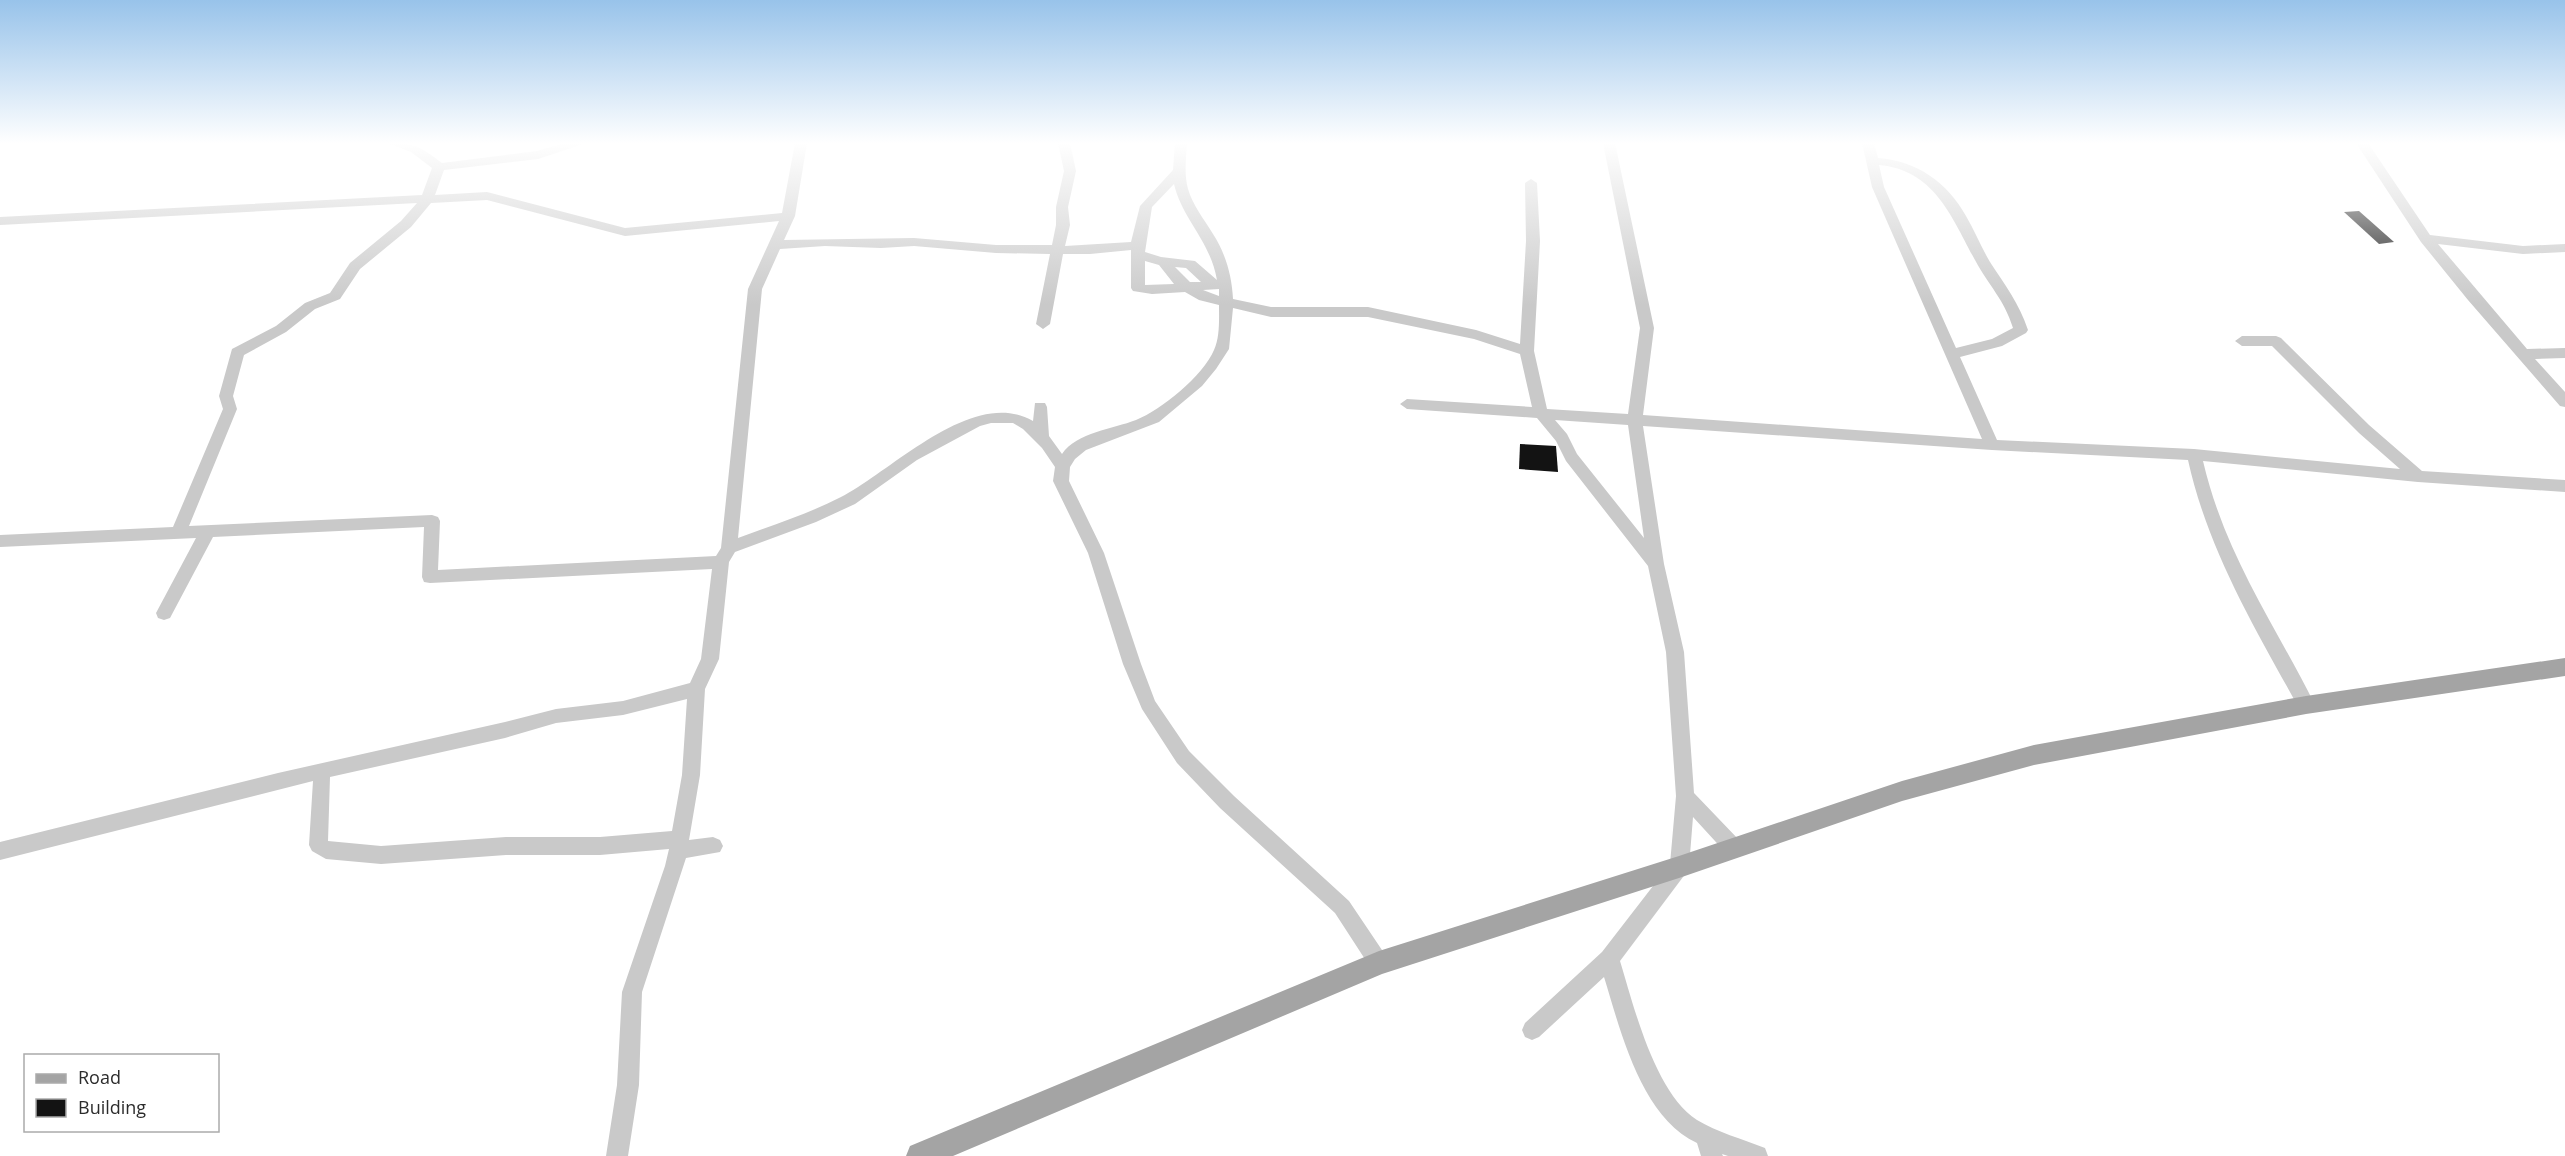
<svg xmlns="http://www.w3.org/2000/svg" width="2565" height="1156" font-family="'Open Sans',sans-serif">
  <rect width="100%" height="100%" fill="#fff"/>
  <g fill="#131313">
    <polygon points="2359,211 2394,242 2379,244 2344,212"/>
    <polygon points="1520,444 1556,446 1558,472 1519,469"/>
  </g>
  <g fill="none" stroke-linecap="round" stroke-linejoin="round">
    <g fill="#c9c9c9" fill-rule="evenodd">
      <path d="M388,143C415,143 421,147 442,163L537,151L565,143H586L538,159L444,170L435,195L487,192L625,228L782,213L795,143H807L795,216L784,240L914,238L996,245H1052L1056,225V207L1064,171L1058,143H1070L1076,171L1068,207L1070,225L1065,246L1131,242L1140,206L1173,170L1175,143H1187C1186,159 1184,174 1188,189C1193,206 1204,219 1213,234C1226,254 1232,277 1233,299L1271,307H1368L1476,330L1520,344L1526,241L1525,183L1531,179L1537,183L1540,241L1534,351L1547,409L1628,414L1640,328L1603,143H1615L1654,328L1643,415L1982,439L1872,187L1862,143H1874L1878,158C1917,161 1947,182 1966,216C1975,231 1981,247 1990,262C2005,285 2019,303 2028,330L2026,333L2002,346L1960,357L1997,440L2194,449L2400,469L2359,433L2272,346H2242L2235,341L2242,336H2276L2281,338L2369,425L2422,471L2565,480V492L2418,482L2203,461C2225,555 2273,621 2315,705L2312,710L2306,712L2300,710C2256,630 2208,551 2188,460L1992,450L1643,426L1664,564L1684,652L1694,793L1740,841L1743,847L1740,853L1733,856L1726,853L1693,817L1689,867L1686,873L1620,961C1634,1007 1655,1093 1697,1120C1717,1132 1742,1139 1765,1148L1768,1156H1728L1722,1154L1723,1156H1701L1697,1143C1641,1117 1621,1032 1604,977L1539,1037L1532,1040L1525,1037L1522,1030L1525,1023L1602,952L1670,864L1676,796L1666,652L1648,566L1566,461L1556,441L1537,418L1407,409L1400,404L1407,399L1532,407L1520,354L1474,339L1368,317H1271L1233,308L1229,349L1216,369L1202,386L1159,422L1086,450L1075,459L1070,467L1069,481L1104,553L1141,664L1155,701L1189,751L1234,796L1349,901L1386,956L1389,963L1386,970L1379,973L1372,970L1335,913L1220,808L1177,763L1142,709L1123,664L1088,553L1053,481L1055,467L1042,448L1023,429L1013,423H991L980,426L917,460L855,504L816,522L735,552L729,562L719,659L705,689L700,775L689,840L713,837L720,840L723,846L720,852L686,858L642,992L639,1085L628,1156H606L617,1085L622,992L665,866L669,849L600,855H506L381,864L326,859L312,851L309,845L313,781L0,860V842L278,773L505,722L556,709L623,701L690,683L701,659L712,569L430,583L424,582L422,577L424,527L213,537L170,618L164,620L158,618L156,613L196,538L0,547V535L173,527L223,409L219,396L232,349L276,326L305,303L330,293L350,263L401,221L417,203L0,225V217L422,195L432,168L411,152ZM1879,165C1935,170 1952,218 1975,260C1989,286 2004,299 2013,328L1992,339L1956,348L1884,187ZM1174,184C1182,219 1210,240 1217,280L1195,261L1161,257L1145,252L1152,207ZM487,200L625,236L779,221L748,289L721,548L716,556L438,570L440,521L438,517L432,515L189,526L237,409L233,396L244,355L286,332L315,309L340,299L360,269L411,227L431,203ZM825,246L881,248L914,246L996,253L1050,254L1036,324L1043,329L1050,324L1063,254H1090L1131,250V288L1133,291L1152,294L1185,292L1199,300L1219,305C1219,320 1220,337 1214,350C1203,376 1161,410 1136,420C1113,429 1077,432 1062,454L1049,436L1047,407L1045,403H1035L1033,421C973,386 892,471 841,497C808,514 773,525 738,538L762,289L780,249ZM1145,261L1159,265L1174,284L1145,285ZM1175,267L1186,268L1201,282H1190ZM1219,289V296L1203,290ZM1555,420L1628,425L1644,538L1577,454L1567,434ZM687,699L682,775L672,831L600,837H506L381,846L328,841L330,777L505,738L556,723L623,715Z"/>
      <polygon points="2356,143 2368,143 2430,235 2523,246 2565,244 2565,252 2523,254 2438,244 2527,349 2565,348 2565,358 2535,359 2565,392 2565,407 2560,406 2468,300 2421,242"/>
    </g>
    <polygon fill="#a4a4a4" fill-rule="evenodd" points="2565,658 2565,676 2306,714 2034,765 1902,801 1679,878 1382,974 953,1156 906,1156 910,1146 1379,951 1679,856 1902,781 2034,745 2306,696"/>
  </g>
  <linearGradient id="sky" x2="0" y2="1"><stop stop-color="#98c3ea"/><stop offset="0.47" stop-color="#fff"/><stop offset="1" stop-color="#fff" stop-opacity="0"/></linearGradient>
  <rect width="2565" height="305" fill="url(#sky)"/>
  <rect x="24" y="1054" width="195" height="78" fill="#ffffff" stroke="#ababab" stroke-width="1.5"/>
  <rect x="36" y="1074" width="30" height="9" fill="#a4a4a4" stroke="#ababab" stroke-width="1.5"/>
  <text x="78" y="1084" font-size="18" fill="#2c2c2c">Road</text>
  <rect x="36" y="1099" width="30" height="18" fill="#131313" stroke="#ababab" stroke-width="1.5"/>
  <text x="78" y="1114" font-size="18" fill="#2c2c2c">Building</text>
</svg>
